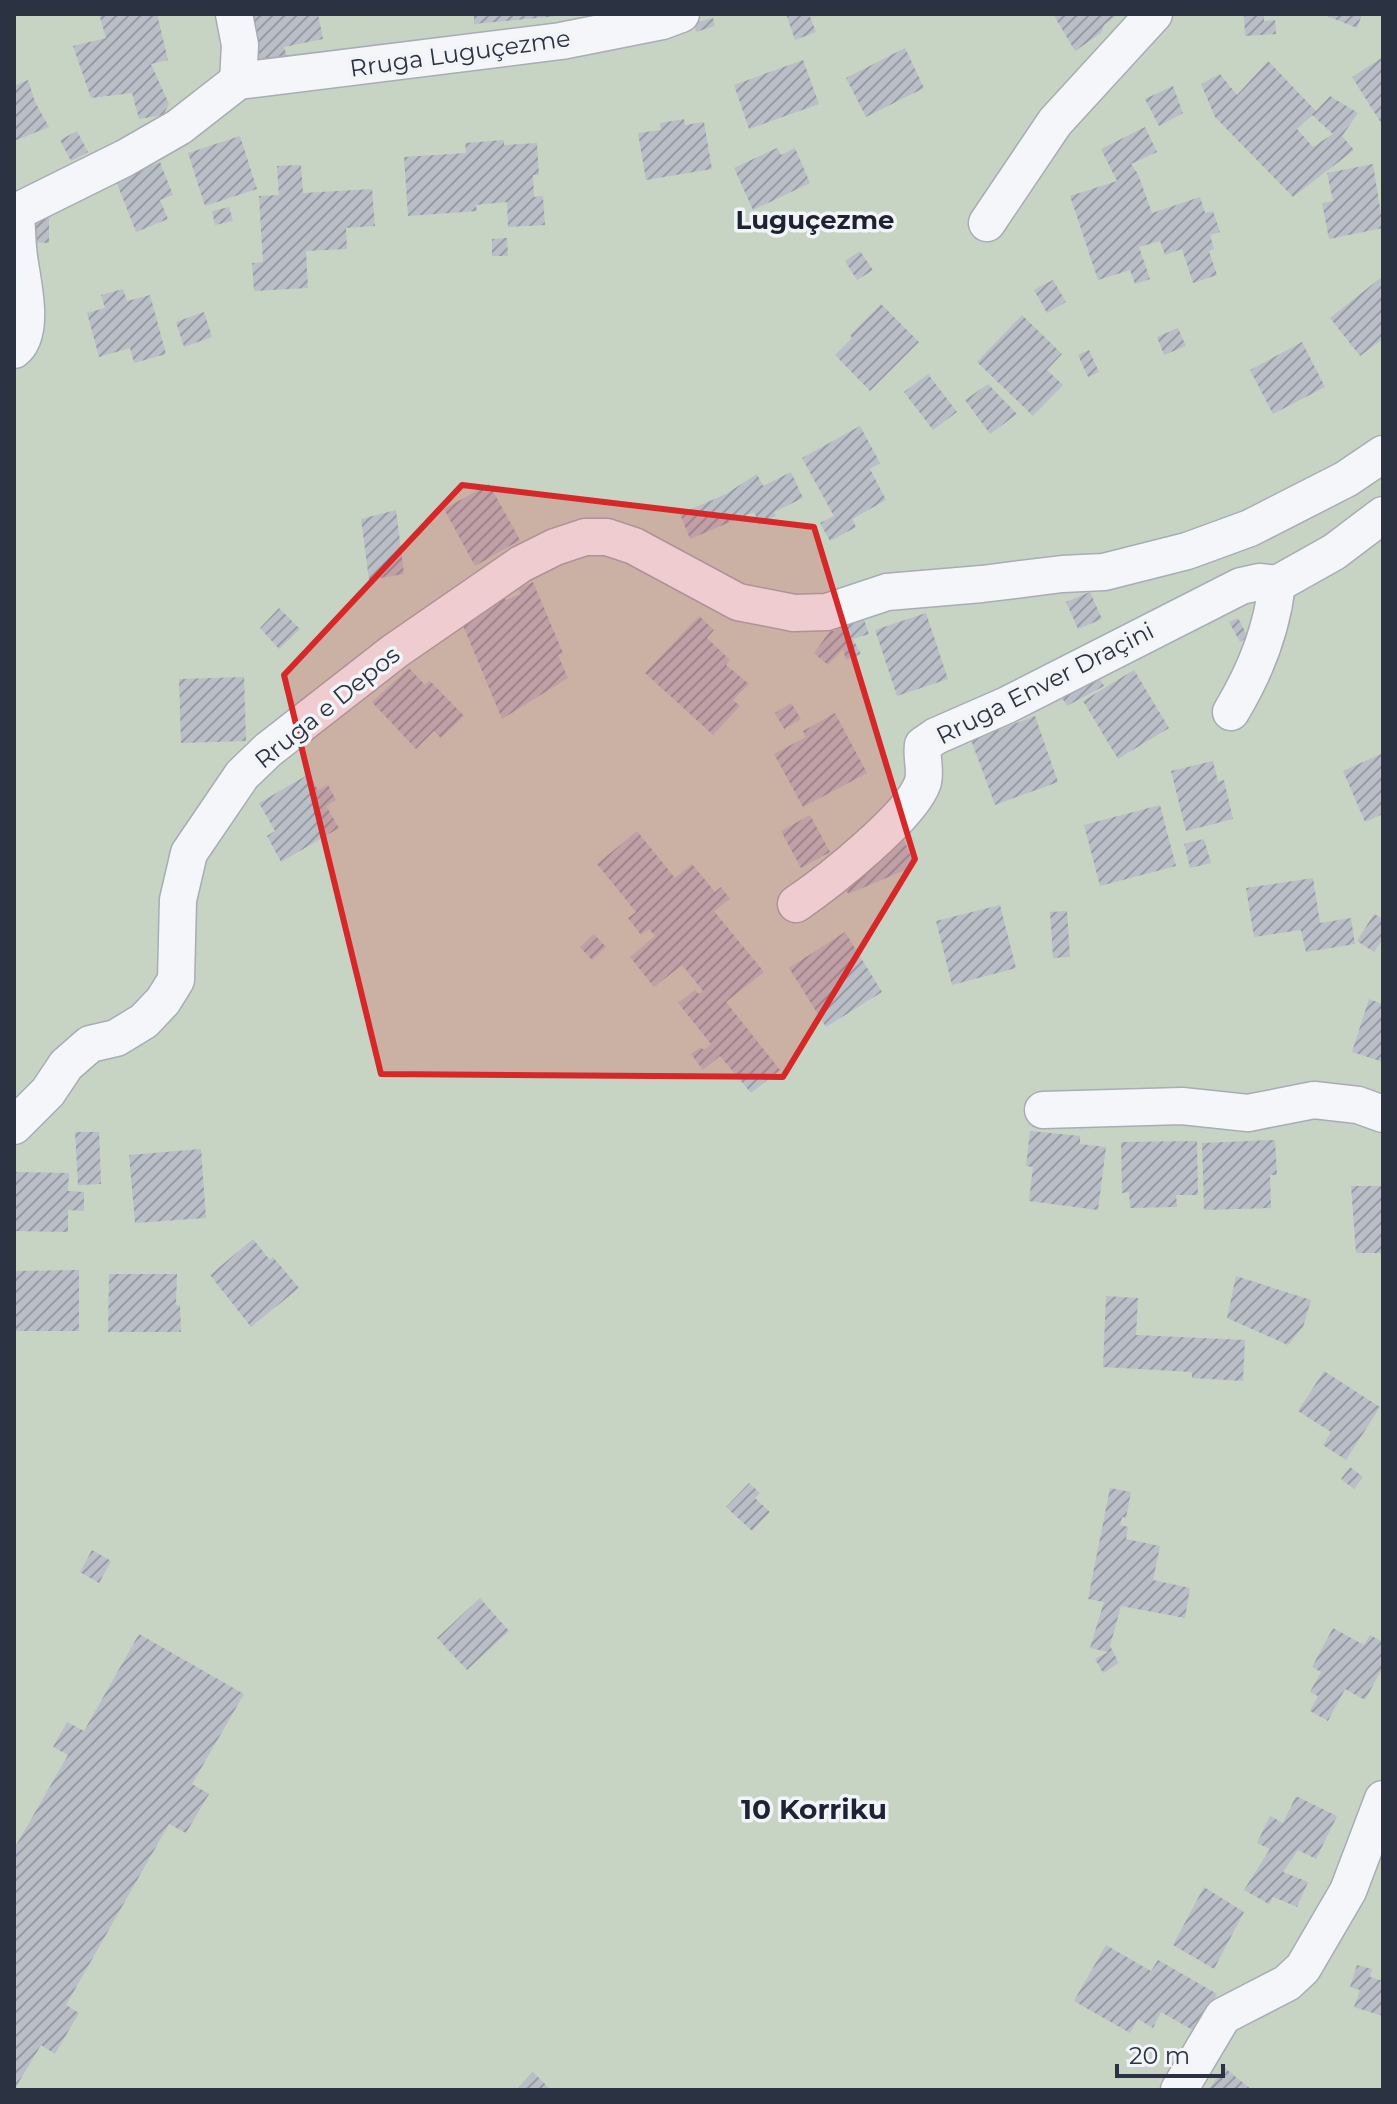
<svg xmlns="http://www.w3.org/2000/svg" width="1397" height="2104" font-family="Montserrat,sans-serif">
  <defs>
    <pattern id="building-hatch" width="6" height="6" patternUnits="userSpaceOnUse" patternTransform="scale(2)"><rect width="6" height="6" fill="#babec7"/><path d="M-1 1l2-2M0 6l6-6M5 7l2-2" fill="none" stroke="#979ba3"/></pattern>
  </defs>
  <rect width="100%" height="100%" fill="#e3e5eb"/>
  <rect fill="#c7d4c4" x="14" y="14" width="1369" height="2076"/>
  <g fill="url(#building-hatch)" fill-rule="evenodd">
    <polygon points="99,14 157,14 168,60 151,64 169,104 163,115 139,119 132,93 91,98 73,46 106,38"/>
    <polygon points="247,14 318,14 323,39 284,47 287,57 257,63"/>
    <polygon points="474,14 558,14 558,16 474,24"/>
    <polygon points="786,14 809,14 816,32 795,40"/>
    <polygon points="1053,14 1118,14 1104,25 1101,33 1075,51"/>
    <polygon points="1244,14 1264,14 1264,21 1275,20 1276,34 1245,36"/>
    <polygon points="1322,14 1362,14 1357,28"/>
    <polygon points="713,18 715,26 696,32 694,23"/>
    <polygon points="905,48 924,88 866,117 846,78"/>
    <polygon points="1383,57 1383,126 1352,77"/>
    <polygon points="803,60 819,104 749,129 734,85"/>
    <path d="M1268,61L1316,111L1330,96L1358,113L1342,136L1354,150L1293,197L1215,117L1201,84L1220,74L1237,95ZM1312,115L1333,134L1313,147L1297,129Z"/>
    <polygon points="28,80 35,102 49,127 14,141 14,86"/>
    <polygon points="1173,86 1183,113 1159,126 1145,99"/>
    <polygon points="684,119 685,125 704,122 712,169 646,180 638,133 661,130 660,123"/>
    <polygon points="1145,127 1157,152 1131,164 1138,174 1152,213 1200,197 1205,213 1213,211 1220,232 1210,235 1214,249 1209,251 1217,275 1193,283 1182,249 1165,255 1160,241 1139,247 1150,279 1135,284 1130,270 1098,280 1070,196 1117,181 1101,149"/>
    <polygon points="77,131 88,152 71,161 60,140"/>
    <polygon points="240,136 257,189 205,206 188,153"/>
    <polygon points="504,140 504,145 537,143 539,175 533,175 534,197 543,196 545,225 508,227 507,202 476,205 477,211 408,216 404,157 466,153 465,143"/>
    <polygon points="777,148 781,155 795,148 810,183 753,210 734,168"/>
    <polygon points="160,162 173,195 160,200 168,219 136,232 116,181"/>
    <polygon points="1373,164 1383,228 1329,239 1322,203 1333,201 1327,173"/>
    <polygon points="301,165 303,193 372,189 375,226 346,228 347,249 306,251 308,288 254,291 252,263 263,262 259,196 279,195 277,166"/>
    <polygon points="229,207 233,221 215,225 212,211"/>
    <polygon points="27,217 49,218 49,243 26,242"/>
    <polygon points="507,238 508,256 492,256 492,239"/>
    <polygon points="860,251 873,270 857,280 845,261"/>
    <polygon points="1383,276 1383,339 1360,356 1330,318"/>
    <polygon points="1053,280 1066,302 1047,313 1034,290"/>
    <polygon points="123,289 127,301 150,295 166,354 134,363 130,348 99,357 87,313 105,308 101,295"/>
    <polygon points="881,304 919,342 870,391 835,355 852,338 850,335"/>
    <polygon points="204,312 212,337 184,347 176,322"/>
    <polygon points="1022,315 1062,354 1047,370 1063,385 1033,416 977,362"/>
    <polygon points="1178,328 1186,346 1164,355 1157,337"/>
    <polygon points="1302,342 1325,387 1273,414 1250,370"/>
    <polygon points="1089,350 1099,372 1088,377 1078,355"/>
    <polygon points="928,374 957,412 933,430 904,392"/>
    <polygon points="988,384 1017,414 990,434 965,400"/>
    <polygon points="860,426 880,463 870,469 886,500 852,519 856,527 830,541 820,523 834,516 802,458"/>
    <polygon points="791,472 803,498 774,512 776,516 759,524 754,512 690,539 680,514 726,494 757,474 763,486"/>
    <polygon points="489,484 520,540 475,566 444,509"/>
    <polygon points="396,510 404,574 369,580 361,519"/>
    <polygon points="533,582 563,653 558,655 568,678 502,719 459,616 503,595 506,600 521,594 518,589"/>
    <polygon points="1090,592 1102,619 1078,629 1066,602"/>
    <polygon points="279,608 300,629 279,649 260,628"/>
    <polygon points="926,613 948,679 897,696 875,630"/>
    <polygon points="862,614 869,634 853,639 861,654 846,660 843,649 828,665 814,653 830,631 835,631 839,622"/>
    <polygon points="699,616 714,630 707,638 730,660 726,665 749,684 733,700 740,706 713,735 645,673"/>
    <polygon points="1238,618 1248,637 1240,642 1229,622"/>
    <polygon points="409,668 425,685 430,681 464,716 441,738 434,731 416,749 372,702"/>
    <polygon points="1134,670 1169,728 1118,759 1083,701"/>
    <polygon points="1095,671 1104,686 1067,706 1058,691"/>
    <polygon points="244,677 246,741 181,743 179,679"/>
    <polygon points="791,703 801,719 784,729 775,713"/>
    <polygon points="835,713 867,773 803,807 774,754 806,737 803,731"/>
    <polygon points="1035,716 1058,782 995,805 971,740"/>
    <polygon points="1383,753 1383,814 1365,822 1343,771"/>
    <polygon points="1213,761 1218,782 1224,780 1233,819 1186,831 1171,771"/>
    <polygon points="309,774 318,790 328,785 336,800 326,806 339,828 281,862 267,836 275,831 259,803"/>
    <polygon points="1160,805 1176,866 1100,886 1084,825"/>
    <polygon points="810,815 830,852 801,868 781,831"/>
    <polygon points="637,831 675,878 692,864 715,892 721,887 730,899 714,911 764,972 726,1002 780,1070 751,1093 720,1056 703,1070 691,1054 701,1047 704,1050 711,1044 678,1003 695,990 699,994 703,991 682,965 654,987 630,957 655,936 649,929 641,935 628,918 636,912 597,864"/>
    <polygon points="900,831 915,866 848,894 841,876"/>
    <polygon points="1204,839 1211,863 1190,868 1184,844"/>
    <polygon points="1313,878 1320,923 1351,918 1355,944 1306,952 1301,930 1254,937 1246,888"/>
    <polygon points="1000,905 1016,968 952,985 936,921"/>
    <polygon points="1067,911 1070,957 1053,958 1050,912"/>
    <polygon points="1374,914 1383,919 1383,939 1374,952 1357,941"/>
    <polygon points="845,932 882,992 826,1027 789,968"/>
    <polygon points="594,934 606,947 592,960 580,947"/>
    <polygon points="1369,999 1383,1004 1383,1062 1352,1052"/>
    <polygon points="1030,1131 1080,1136 1080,1144 1106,1147 1098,1210 1029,1201 1033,1167 1026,1166"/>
    <polygon points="75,1132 99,1132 101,1184 78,1185"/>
    <polygon points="1275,1140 1277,1175 1270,1175 1271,1208 1204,1210 1202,1143"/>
    <polygon points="1197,1141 1198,1195 1176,1195 1177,1207 1130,1208 1129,1192 1122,1193 1121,1142"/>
    <polygon points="201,1149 206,1218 135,1223 129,1155"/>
    <polygon points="14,1172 69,1173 68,1191 84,1192 84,1211 68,1210 68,1232 14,1231"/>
    <polygon points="1351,1186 1383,1186 1383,1253 1356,1253"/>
    <polygon points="253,1239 270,1260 273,1257 299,1288 251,1327 210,1275"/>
    <polygon points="79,1270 79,1331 16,1331 16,1271"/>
    <polygon points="109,1274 177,1274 176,1305 180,1305 181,1332 108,1332"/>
    <polygon points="1236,1276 1311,1300 1303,1327 1288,1345 1227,1318"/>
    <polygon points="1106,1296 1138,1298 1136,1335 1245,1340 1243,1381 1192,1378 1192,1372 1103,1367"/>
    <polygon points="1324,1371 1380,1407 1346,1460 1323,1445 1331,1432 1298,1411"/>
    <polygon points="1350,1467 1363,1477 1354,1489 1341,1479"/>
    <polygon points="749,1483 760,1493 755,1498 770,1512 752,1531 726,1507"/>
    <polygon points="1110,1488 1131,1492 1126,1518 1122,1517 1120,1525 1128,1527 1126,1539 1160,1546 1153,1580 1190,1588 1185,1618 1121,1606 1110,1646 1119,1663 1103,1673 1095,1659 1108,1652 1090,1648 1104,1602 1088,1599"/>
    <polygon points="92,1550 111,1561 99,1583 80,1572"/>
    <polygon points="480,1598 509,1631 467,1670 437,1638"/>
    <polygon points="1333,1628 1364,1645 1370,1635 1383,1642 1383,1667 1365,1700 1345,1689 1328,1721 1310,1711 1318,1696 1310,1692 1321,1672 1312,1667"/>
    <polygon points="139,1634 244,1694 192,1784 209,1794 186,1833 169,1824 66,2005 79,2013 55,2054 41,2045 14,2090 14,1849 68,1755 53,1747 67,1722 84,1731"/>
    <polygon points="1296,1796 1337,1816 1316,1859 1298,1850 1283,1872 1308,1882 1297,1907 1273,1897 1269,1904 1244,1890 1270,1849 1257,1843 1270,1816 1283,1823"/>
    <polygon points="1204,1887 1244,1912 1214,1969 1173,1945"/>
    <polygon points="1106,1945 1151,1971 1158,1960 1217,1994 1196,2032 1161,2012 1153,2028 1138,2019 1130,2033 1074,2001"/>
    <polygon points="1357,1965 1372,1969 1370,1977 1383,1981 1383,2016 1354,2007 1360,1990 1350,1987"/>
    <polygon points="1225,2068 1252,2090 1208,2090"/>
    <polygon points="533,2072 551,2090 516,2090"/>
  </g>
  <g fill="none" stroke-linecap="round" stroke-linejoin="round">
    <defs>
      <g id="minor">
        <polyline points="234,14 240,45 238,81"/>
        <polyline points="238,81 561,41 662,21 681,14"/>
        <polyline points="14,213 125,158 179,127 238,81"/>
        <polyline points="987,223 1055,122 1154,14"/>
        <path d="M14,350C36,333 22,281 19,257C17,242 17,227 16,212"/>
        <path d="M1231,712C1254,674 1272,629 1277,584"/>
        <path d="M796,904C827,883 912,816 923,782C926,770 921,757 923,745L936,736L1007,705L1241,586L1259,582L1277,584L1334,552L1383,515"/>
        <polyline points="1043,1110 1182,1106 1248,1113 1314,1100 1358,1105 1383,1114"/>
        <polyline points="14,1126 48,1092 66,1065 90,1044 116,1038 144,1021 163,1001 176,980 178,900 189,853 242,775 268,750 395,651 521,564 555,547 585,537 607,537 634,546 738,602 794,613 827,612 887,592 982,584 1062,574 1104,572 1187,551 1250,528 1346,479 1383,454"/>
        <polyline points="1179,2090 1223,2016 1287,1983 1303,1968 1348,1891 1383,1799"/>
      </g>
    </defs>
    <use href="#minor" stroke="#a8acb5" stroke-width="39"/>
    <use href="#minor" stroke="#f5f6f9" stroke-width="36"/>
  </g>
  <path fill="#d62828" fill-opacity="0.2" stroke="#d62828" stroke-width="6" stroke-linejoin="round" d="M462,485L814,527L915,859L783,1077L381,1074L284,675Z"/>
  <g text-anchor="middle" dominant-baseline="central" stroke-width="7" stroke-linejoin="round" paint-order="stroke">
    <g font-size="24" fill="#2b3242" stroke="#f2f4f8">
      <text transform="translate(460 53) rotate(-8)">Rruga Luguçezme</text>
      <text transform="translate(1045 683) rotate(-27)">Rruga Enver Draçini</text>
      <text transform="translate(327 707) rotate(-39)">Rruga e Depos</text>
    </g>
    <g font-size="26" font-weight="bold" fill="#1d2333" stroke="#f2f4f8">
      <text x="815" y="220">Luguçezme</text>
    </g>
    <g font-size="28" font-weight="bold" fill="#1d2333" stroke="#f2f4f8">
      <text x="814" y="1809">10 Korriku</text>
    </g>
  </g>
  <rect width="1397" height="2104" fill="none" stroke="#2b3242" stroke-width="32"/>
  <path d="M1117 2064v12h106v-12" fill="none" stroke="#2b3242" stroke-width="4"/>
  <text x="1129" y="2064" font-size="24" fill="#2b3242" stroke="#f2f4f8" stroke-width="6" paint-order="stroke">20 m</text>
</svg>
